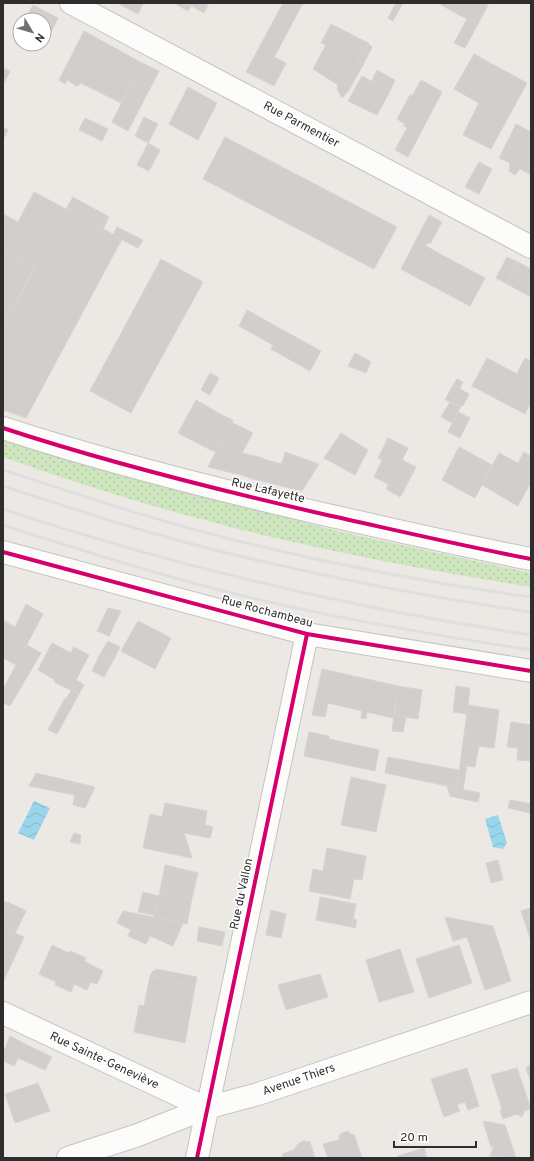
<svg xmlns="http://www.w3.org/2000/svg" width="534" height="1161" font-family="Overpass,sans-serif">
  <defs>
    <pattern id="grass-dots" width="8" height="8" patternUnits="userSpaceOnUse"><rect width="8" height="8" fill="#cee6be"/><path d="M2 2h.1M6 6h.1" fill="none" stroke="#b1c6a4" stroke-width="1.8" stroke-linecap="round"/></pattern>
    <pattern id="water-waves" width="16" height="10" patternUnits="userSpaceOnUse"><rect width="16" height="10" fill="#99d6ec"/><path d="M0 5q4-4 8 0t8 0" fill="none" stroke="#84b8cb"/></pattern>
  </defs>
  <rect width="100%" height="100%" fill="#ece8e4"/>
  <path fill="url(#grass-dots)" d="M3,439L135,479L341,532L531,573V587C470,577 410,567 349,554C232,530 116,498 3,457Z"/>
  <g fill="url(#water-waves)">
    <polygon points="34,801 50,808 34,840 18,833"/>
    <polygon points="498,815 507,843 503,849 493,847 485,819"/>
  </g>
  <g fill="#d1cecb" stroke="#d7d4d0">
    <polygon points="117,3 143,3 138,14"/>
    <polygon points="178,3 186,3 191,6 188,11 177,5"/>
    <polygon points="186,3 209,3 204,13"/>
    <polygon points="283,3 303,3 262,80 246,72"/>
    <polygon points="396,3 403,3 393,21 388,18"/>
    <polygon points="442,3 470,3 485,11 465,48 454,43 467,19 441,5"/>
    <polygon points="470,3 489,3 485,11"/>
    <polygon points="33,5 58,18 47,40 44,38 44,20 25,20"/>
    <polygon points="331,24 368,43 357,62 363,65 349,90 342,98 337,89 338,85 313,69 326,45 321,43"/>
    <polygon points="84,31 142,63 121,103 81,83 77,86 67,80 65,84 59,80"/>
    <polygon points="368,43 372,47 363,65 357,62"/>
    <polygon points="474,54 527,83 491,149 463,135 479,103 454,89"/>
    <polygon points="274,57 286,63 274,86 262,80"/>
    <polygon points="142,63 159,71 128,131 112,122"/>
    <polygon points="3,68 10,71 4,83 3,82"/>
    <polygon points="377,70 395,80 390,91 372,81"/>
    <polygon points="362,76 390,91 377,115 348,101"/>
    <polygon points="421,80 442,92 408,157 395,150 407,128 404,126 405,124 397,119 410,95 412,96"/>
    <polygon points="188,87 217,103 198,140 169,124"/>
    <polygon points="144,117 158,124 148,143 135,136"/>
    <polygon points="85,118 108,129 102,141 79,130"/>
    <polygon points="516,124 531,132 531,175 520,169 515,175 509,171 510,163 499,158"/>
    <polygon points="3,127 8,130 3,140"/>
    <polygon points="225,137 397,227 374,269 203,179"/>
    <polygon points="148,143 160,150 149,171 137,165"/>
    <polygon points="479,162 492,169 479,194 465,187"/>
    <polygon points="34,192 66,209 35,268 3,252 3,214 18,222"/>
    <polygon points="73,197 109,217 103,229 66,209"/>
    <polygon points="66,209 122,239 26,418 3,410 3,328"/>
    <polygon points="429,215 442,222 430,244 427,243 426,246 451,260 436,288 401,269"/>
    <polygon points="117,227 143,240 138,248 113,235"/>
    <polygon points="3,252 35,268 34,268 3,328"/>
    <polygon points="507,257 518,262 507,284 496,278"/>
    <polygon points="161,259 203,282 131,413 90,391"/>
    <polygon points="451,260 485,278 470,306 436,288"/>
    <polygon points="518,262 531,269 531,297 507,284"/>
    <polygon points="247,310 281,329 273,345 239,326"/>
    <polygon points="281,329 321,351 310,371 271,349"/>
    <polygon points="355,353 371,362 366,373 348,366"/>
    <polygon points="487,358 517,374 525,358 531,361 531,402 525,414 472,386"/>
    <polygon points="210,373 219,378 210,395 201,390"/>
    <polygon points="457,379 463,382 460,388 453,385"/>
    <polygon points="453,385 469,394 463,406 445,400"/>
    <polygon points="196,400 222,415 205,447 178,433"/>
    <polygon points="450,402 461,406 452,423 441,417"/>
    <polygon points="458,412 470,418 460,438 448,432"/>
    <polygon points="222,415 233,420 215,452 205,447"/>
    <polygon points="231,422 253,433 242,453 250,455 247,465 241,475 208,467"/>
    <polygon points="341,433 368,450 355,475 324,458"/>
    <polygon points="388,438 408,448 402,460 416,467 403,492 374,477 382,460 378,458"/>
    <polygon points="459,447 492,465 475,498 442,480"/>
    <polygon points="285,452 319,464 302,491 253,479 262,459 282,464"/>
    <polygon points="524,452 531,456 531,482 518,506 482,485 499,453 518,463"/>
    <polygon points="250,455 263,458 253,479 241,475 247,465"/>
    <polygon points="388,485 403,492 400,497 386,489"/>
    <polygon points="26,604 43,614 16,665 3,658 3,620 15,627"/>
    <polygon points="108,608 121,611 109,636 97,631"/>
    <polygon points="138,621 171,638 155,669 121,651"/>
    <polygon points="108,641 120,647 113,661 100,654"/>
    <polygon points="52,643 71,653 74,647 89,655 76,680 84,685 79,694 54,682 55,680 38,670"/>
    <polygon points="27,645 41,653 10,706 3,703 3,689"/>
    <polygon points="100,654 113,661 104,677 92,671"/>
    <polygon points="322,669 398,686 393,718 367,712 366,719 361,718 362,711 328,703 325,717 312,715"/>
    <polygon points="398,686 422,690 418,719 394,715"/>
    <polygon points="456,686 470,688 467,714 453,712"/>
    <polygon points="72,689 79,694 57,734 48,730 65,698 66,699"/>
    <polygon points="468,705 499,710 494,748 479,746 475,767 460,765"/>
    <polygon points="394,715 406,717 403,732 392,731"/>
    <polygon points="511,722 531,725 531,761 517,760 518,748 507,747"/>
    <polygon points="309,732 329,736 329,739 379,750 375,771 304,756"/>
    <polygon points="388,757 459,770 457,788 385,773"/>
    <polygon points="460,765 467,766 463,790 457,788"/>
    <polygon points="36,773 95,787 85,808 73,805 75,795 29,786"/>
    <polygon points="351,777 386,785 376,832 341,825"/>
    <polygon points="447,786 460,789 458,798 450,796"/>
    <polygon points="460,789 480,793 478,802 458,798"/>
    <polygon points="510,800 526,803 529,813 508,808"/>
    <polygon points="165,803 207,811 205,825 213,827 210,838 184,833 192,858 143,848 150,814 162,817"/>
    <polygon points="526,803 531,804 531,815 529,813"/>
    <polygon points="74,833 81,835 80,844 70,842"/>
    <polygon points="327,848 366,856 362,880 354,879 350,899 309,891 313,869 323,871"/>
    <polygon points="498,860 503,880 491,883 486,863"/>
    <polygon points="165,865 198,873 192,898 160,891"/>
    <polygon points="160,891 192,898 187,924 154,917"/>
    <polygon points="143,892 159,896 154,915 138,912"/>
    <polygon points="320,897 356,904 352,927 316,920"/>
    <polygon points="3,901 8,903 3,912"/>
    <polygon points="8,902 26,911 15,933 8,930 11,924 3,919 3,912"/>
    <polygon points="531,908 531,941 521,911"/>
    <polygon points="271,910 286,914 281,938 266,935"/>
    <polygon points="123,911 138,914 131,930 117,923"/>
    <polygon points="138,914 183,923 173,946 150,936 146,944 128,936"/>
    <polygon points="445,917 493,926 511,981 485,990 467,937 453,941"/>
    <polygon points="3,919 11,924 8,930 24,937 3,982"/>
    <polygon points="353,919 357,920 355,928 352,927"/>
    <polygon points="199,927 225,932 222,946 197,941"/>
    <polygon points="52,945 69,953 70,951 86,958 84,961 103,971 97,984 91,982 87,990 74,984 71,992 55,985 56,982 39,974"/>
    <polygon points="459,945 472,983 429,998 416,959"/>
    <polygon points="400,949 414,992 379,1002 366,960"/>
    <polygon points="156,969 197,977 195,986 150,976 152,972"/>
    <polygon points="320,974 328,997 286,1010 278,985"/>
    <polygon points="150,976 195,986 185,1043 134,1032 139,1005 144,1006"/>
    <polygon points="10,1036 25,1044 14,1066 3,1061 3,1053"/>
    <polygon points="25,1044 52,1057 45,1070 18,1058"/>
    <polygon points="531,1064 531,1083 526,1068"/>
    <polygon points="467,1068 479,1106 468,1110 465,1102 457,1105 460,1111 444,1117 431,1079"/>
    <polygon points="517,1068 531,1109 524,1111 522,1117 517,1114 503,1119 500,1110 502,1109 491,1075"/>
    <polygon points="38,1083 50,1111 15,1123 5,1094"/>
    <polygon points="483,1121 505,1125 516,1158 490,1156 494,1146 491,1147"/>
    <polygon points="348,1131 352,1135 354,1134 362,1158 328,1158 323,1144 339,1140 340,1134"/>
    <polygon points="303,1141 310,1142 315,1158 283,1158 282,1154 294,1150 298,1144"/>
    <polygon points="424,1148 427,1158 398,1158 398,1156"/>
  </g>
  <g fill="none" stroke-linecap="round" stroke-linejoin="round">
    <defs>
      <g id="minor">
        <polyline points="71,3 531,247"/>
        <path d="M3,428C109,463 218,490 327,515C395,530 463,546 531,559"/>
        <polyline points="3,552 307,634 531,671"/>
        <polyline points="3,1013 206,1108"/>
        <polyline points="68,1158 138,1135 206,1108 258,1094 531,1002"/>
        <polyline points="197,1158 307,634"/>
      </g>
    </defs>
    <use href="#minor" stroke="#c5c4c5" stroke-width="24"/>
    <use href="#minor" stroke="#fcfcfb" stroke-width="22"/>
    <g stroke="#dfdfe1" stroke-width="3">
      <path d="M3,470C77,494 151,519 226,538C326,563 428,583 531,597"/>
      <path d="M3,486C76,510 149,534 223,552C325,577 427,597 531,612"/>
      <path d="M3,509C176,567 351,608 531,635"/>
      <path d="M3,525C71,547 139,569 208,587C314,615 423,633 531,650"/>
    </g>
    <defs>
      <g id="cycleway">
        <path d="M3,428C109,463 218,490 327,515C395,530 463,546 531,559"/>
        <polyline points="3,552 307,634 531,671"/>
        <polyline points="197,1158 307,634"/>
      </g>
    </defs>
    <use href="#cycleway" stroke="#fff" stroke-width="6"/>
    <use href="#cycleway" stroke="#d6006c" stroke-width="4"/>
  </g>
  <g text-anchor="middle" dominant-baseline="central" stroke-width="3" stroke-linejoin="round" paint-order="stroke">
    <g font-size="12" fill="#2e2e2e" stroke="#fff">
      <text transform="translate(301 125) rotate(28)">Rue Parmentier</text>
      <text transform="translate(268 491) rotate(13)">Rue Lafayette</text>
      <text transform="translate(267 612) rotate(15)">Rue Rochambeau</text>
      <text transform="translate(242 894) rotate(-78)">Rue du Vallon</text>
      <text transform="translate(104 1061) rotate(25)">Rue Sainte-Geneviève</text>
      <text transform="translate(299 1080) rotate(-19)">Avenue Thiers</text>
    </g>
  </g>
  <rect width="534" height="1161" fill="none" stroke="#2e2e2e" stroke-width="8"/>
  <g transform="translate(32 32) rotate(128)"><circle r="19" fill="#ffffff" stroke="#ababab"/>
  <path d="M0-3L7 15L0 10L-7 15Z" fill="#706f6e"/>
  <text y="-6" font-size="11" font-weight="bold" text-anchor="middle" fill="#2e2e2e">N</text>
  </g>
  <path d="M394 1141v6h82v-6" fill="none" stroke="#2e2e2e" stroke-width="2"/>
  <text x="400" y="1141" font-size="12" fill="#2e2e2e" stroke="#ffffff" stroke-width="3" paint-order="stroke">20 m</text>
</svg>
